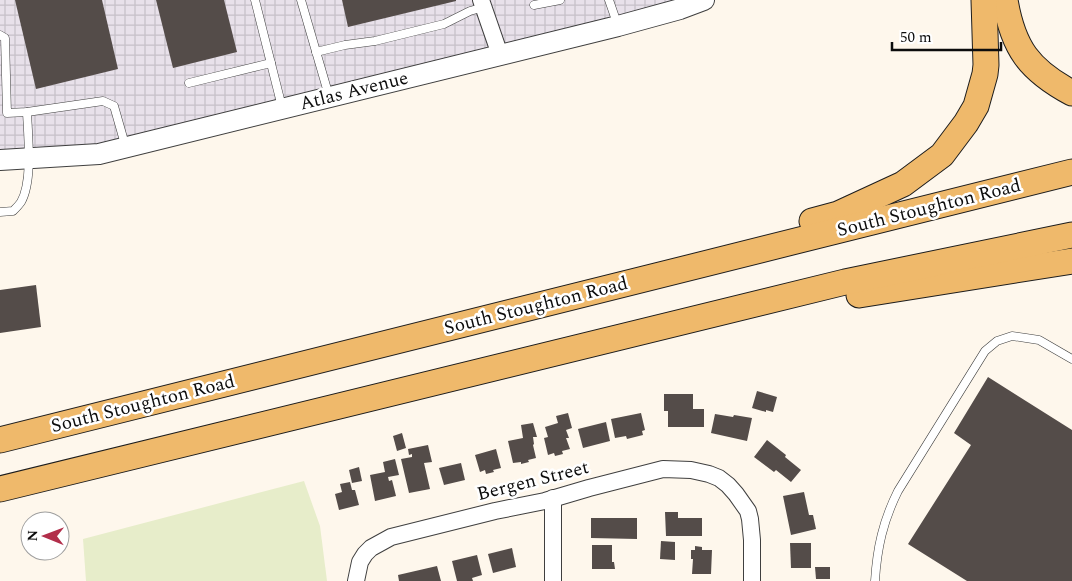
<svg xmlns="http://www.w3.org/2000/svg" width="1072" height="581" font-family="Spectral,serif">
  <defs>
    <pattern id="industrial-grid" width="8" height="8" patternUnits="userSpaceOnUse" patternTransform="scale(1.25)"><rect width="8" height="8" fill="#e8e1ea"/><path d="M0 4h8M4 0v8" fill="none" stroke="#c6c0c8"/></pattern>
  </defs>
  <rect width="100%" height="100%" fill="#fef7ec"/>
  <polygon fill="url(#industrial-grid)" points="0,0 704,0 99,154 0,160"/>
  <polygon fill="#e7edca" points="304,481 320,526 327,581 86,581 83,539"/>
  <g fill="#544c49">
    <polygon points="15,0 102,0 118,69 36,89"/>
    <polygon points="156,0 224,0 237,52 173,68"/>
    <polygon points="342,0 456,0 456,1 348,27"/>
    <polygon points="36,285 41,327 0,333 0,290"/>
    <polygon points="988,377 1072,430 1072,581 967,581 908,544 971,445 954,433"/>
    <polygon points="757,391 777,397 773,412 766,410 766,412 752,408"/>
    <polygon points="664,394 693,394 693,409 704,409 704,427 668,427 668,411 664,411"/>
    <polygon points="568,413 572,428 566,430 569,438 566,438 570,449 562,451 563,454 555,456 554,453 548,455 544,438 548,437 545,427 558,423 556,416"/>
    <polygon points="641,413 645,430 642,431 643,435 627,439 626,436 615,438 611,419"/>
    <polygon points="715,414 733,417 734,415 752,418 747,441 711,433"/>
    <polygon points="606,422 610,441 583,448 578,429"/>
    <polygon points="533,423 537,437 533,437 534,444 533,445 536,458 528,460 529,462 521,464 521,462 513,463 508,441 523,438 521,425"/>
    <polygon points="402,433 406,448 397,451 393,436"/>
    <polygon points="767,440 786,455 785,457 801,470 791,482 776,470 774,472 754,457"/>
    <polygon points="428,445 432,462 424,463 430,489 409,493 401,459 412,457 412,454 409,455 408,449"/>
    <polygon points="496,449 501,468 493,470 494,472 486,474 485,470 480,472 475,455"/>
    <polygon points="395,459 399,475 388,477 389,481 392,480 396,496 375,501 370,475 385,472 383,462"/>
    <polygon points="461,463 465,480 444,485 439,468"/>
    <polygon points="359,467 362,481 352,483 349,470"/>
    <polygon points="350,482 352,490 355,490 359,505 339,510 335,494 342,492 340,484"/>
    <polygon points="804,492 809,515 813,515 816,529 791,535 783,496"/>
    <polygon points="665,512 678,512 678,518 702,518 702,536 666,536"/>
    <polygon points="591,518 637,518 637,539 591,538"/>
    <polygon points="661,541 675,542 675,560 660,559"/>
    <polygon points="790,543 811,543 811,568 791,568"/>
    <polygon points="592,545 612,545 612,562 614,562 615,569 592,569"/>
    <polygon points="695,546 702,547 702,550 712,550 711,574 692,574 693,559 691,559 691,550 695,550"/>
    <polygon points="512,548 516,567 493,573 488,554"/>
    <polygon points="477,555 482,575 472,578 473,581 457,581 452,561"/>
    <polygon points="437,566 441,581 399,581 398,575"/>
    <polygon points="815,567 830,567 830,579 816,579"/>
  </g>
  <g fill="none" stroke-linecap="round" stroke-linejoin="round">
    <defs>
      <g id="service">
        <polyline points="255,0 282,107"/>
        <polyline points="301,0 329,96"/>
        <polyline points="609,0 618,26"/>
        <polyline points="534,5 560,0"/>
        <polyline points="0,35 5,38 7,113 27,112 103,101 114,106 126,148"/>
        <polyline points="316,52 345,45 375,41 444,24 470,11 484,7"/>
        <polyline points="189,83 271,63"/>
        <path d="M0,212L13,211C16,208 19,205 21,202C33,181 28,136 27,112"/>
        <path d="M875,581C877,548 883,521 898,491L985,351L997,341L1012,336L1026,338L1039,340L1072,359"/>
      </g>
      <g id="minor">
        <polyline points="481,0 500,55"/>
        <polyline points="553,498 553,581"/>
        <polyline points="356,581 360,562 365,554 371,548 391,537 495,511 545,501 589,488 663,469 691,470 709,474 719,478 728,485 736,494 748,511 750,519 752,540 752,581"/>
      </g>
      <polyline id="tertiary" points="0,160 99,154 618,26 680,9 704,0"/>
      <g id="primary">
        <path d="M1005,0C1013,48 1029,70 1072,93"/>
        <polyline points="812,221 838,214 903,184 942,155 966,123 976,106 985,74 986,65 984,0"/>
        <polyline points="859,295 1072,261"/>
        <polyline points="0,440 1072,172"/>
        <polyline points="0,489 845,282 1072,235"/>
      </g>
    </defs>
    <use href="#service" stroke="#3f3f3f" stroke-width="9"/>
    <use href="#minor" stroke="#3f3f3f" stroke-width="18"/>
    <use href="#tertiary" stroke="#3f3f3f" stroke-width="22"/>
    <use href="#primary" stroke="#1d1d1d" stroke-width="27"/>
    <use href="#service" stroke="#fff" stroke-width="8"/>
    <use href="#minor" stroke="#fff" stroke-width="16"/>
    <use href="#tertiary" stroke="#fff" stroke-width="20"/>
    <use href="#primary" stroke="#efb96b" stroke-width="25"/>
  </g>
  <g text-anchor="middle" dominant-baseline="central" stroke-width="5" stroke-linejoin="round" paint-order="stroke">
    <g font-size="19" fill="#0c0c0c" stroke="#fff">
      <text transform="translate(354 91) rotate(-14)">Atlas Avenue</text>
      <text transform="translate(929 208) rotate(-14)">South Stoughton Road</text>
      <text transform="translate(536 306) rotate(-14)">South Stoughton Road</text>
      <text transform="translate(143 404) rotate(-14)">South Stoughton Road</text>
      <text transform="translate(533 481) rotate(-14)">Bergen Street</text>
    </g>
  </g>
  <g transform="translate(45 536) rotate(271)"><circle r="24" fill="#ffffff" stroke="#9e9e9e"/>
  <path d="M0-4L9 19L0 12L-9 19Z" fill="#b22e4a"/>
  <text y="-8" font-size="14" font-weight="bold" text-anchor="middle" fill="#0c0c0c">N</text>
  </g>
  <path d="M892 42v8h109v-8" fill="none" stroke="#0c0c0c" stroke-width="2.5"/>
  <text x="900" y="42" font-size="15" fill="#0c0c0c" stroke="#ffffff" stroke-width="4" paint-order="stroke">50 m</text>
</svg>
